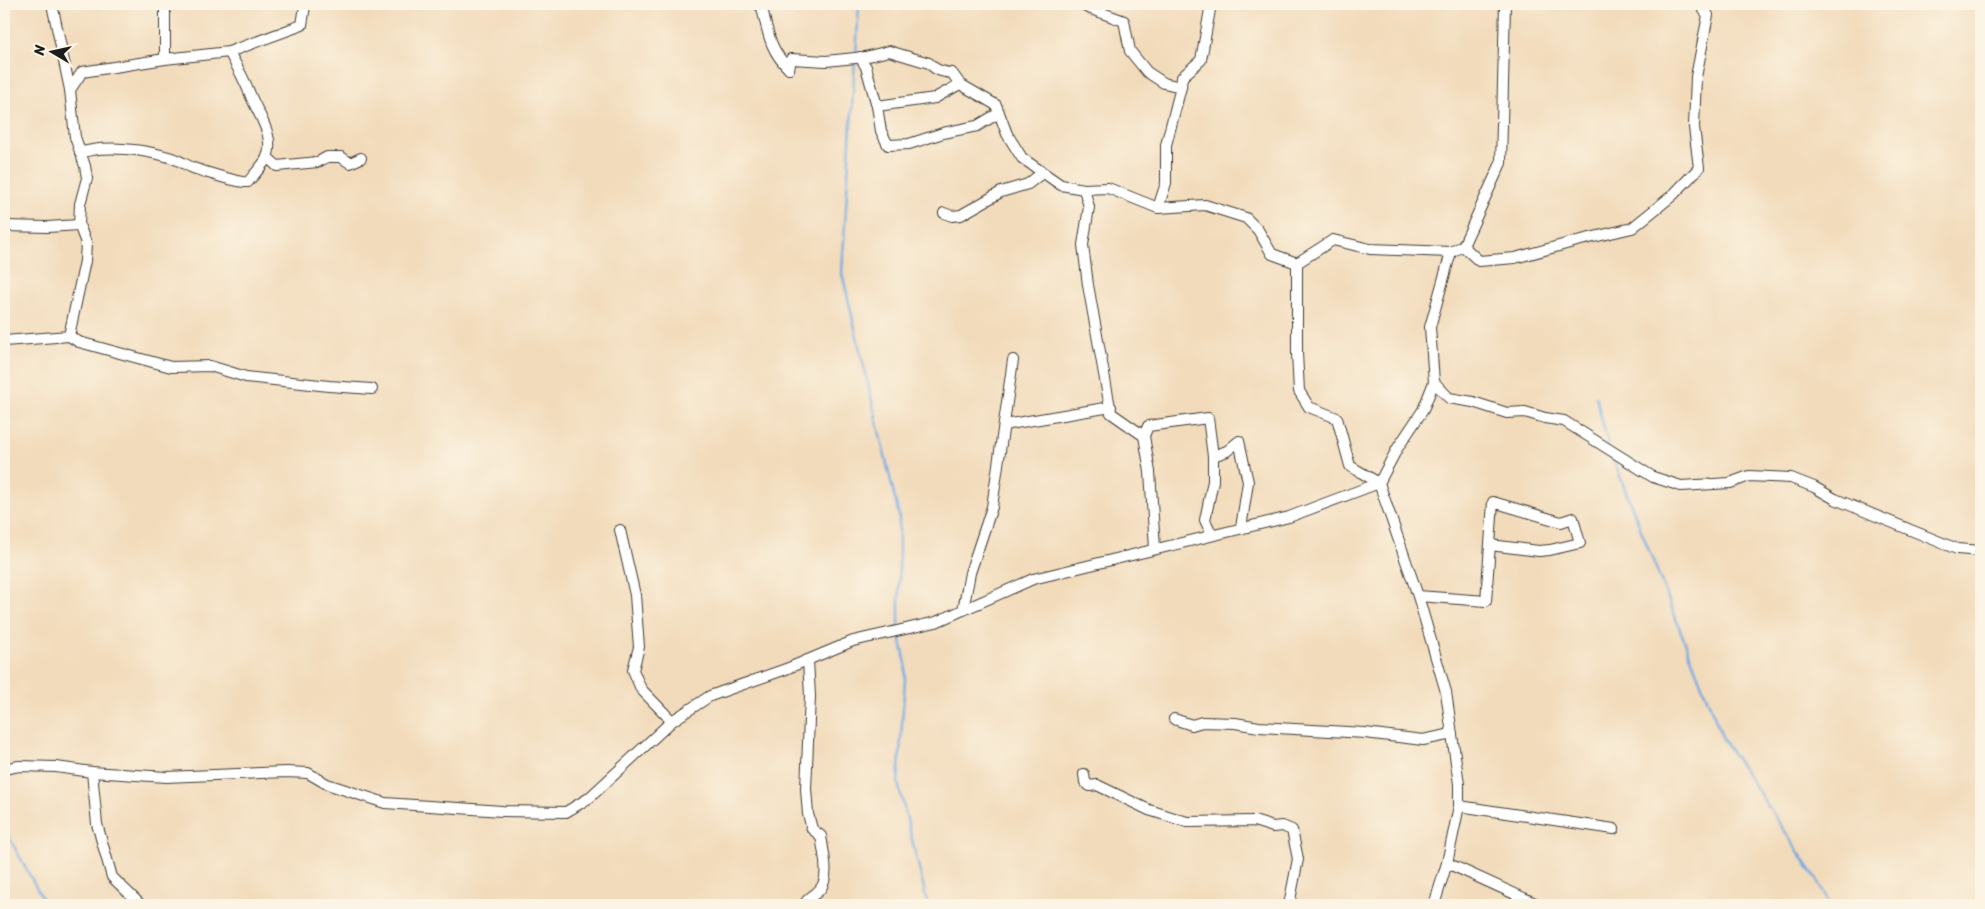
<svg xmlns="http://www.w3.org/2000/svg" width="1985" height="909" font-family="Sriracha,sans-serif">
  <rect width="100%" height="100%" fill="#fcf5e5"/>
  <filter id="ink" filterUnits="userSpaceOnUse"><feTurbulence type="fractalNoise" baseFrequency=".02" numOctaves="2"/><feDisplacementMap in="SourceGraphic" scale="10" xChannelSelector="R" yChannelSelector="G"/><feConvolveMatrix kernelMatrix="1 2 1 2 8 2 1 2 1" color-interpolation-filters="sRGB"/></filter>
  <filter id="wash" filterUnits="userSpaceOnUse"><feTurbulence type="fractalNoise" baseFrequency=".0096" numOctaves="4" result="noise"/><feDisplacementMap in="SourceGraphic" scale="20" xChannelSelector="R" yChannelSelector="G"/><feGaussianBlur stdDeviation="1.12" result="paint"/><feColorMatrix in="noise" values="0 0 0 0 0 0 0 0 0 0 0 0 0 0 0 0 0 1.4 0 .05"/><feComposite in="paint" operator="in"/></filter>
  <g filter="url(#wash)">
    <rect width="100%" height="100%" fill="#f2dbbb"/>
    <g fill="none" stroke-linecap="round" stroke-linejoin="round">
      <g stroke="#72a9e0" stroke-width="2.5">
        <polyline points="856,55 859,4"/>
        <polyline points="855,60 842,273 899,516 899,628"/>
        <polyline points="1596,397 1608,444"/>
        <polyline points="1612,456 1723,739 1818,881 1830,905"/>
        <polyline points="899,633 906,664 898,783 928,905"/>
        <polyline points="4,828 46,905"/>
      </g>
    </g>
  </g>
  <g filter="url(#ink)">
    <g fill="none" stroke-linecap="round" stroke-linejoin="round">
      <defs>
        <g id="street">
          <polyline points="165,4 165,59"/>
          <path d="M758,4L762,8C768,33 770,50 789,69"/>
          <polyline points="1086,7 1124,21 1130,51 1147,72 1164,83 1181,87 1166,145 1166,183 1158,208"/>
          <polyline points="860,57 866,67 877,106 935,98 960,84"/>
          <path d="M789,69L791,59L826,61L865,57L889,51L929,63C936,71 943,72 952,73L960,84L996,105L1007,134L1022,158L1061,185L1084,189L1108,188L1158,208L1205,205L1246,218L1258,230L1272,254L1297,263L1333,240L1370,249L1451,252"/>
          <polyline points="1181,87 1182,77 1201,60 1211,4"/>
          <polyline points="70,90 82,72 165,59 229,52 302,25 305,6 304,4"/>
          <polyline points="877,106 881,131 888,145 909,144 943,133 977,126 999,113"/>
          <path d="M80,153C105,144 147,150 172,158C179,160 186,165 193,168C202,171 242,184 248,182C253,176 265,163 267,157C276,136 256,111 250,94C244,79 237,66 229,52"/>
          <polyline points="267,157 277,166 318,162 327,157 341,157 350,163 361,158"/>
          <polyline points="1084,189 1089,207 1083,245 1088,285 1111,413 1144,436 1150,472 1155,548"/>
          <polyline points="944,213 952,216 961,215 1001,192 1028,184 1042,173"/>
          <polyline points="4,226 47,227 79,225"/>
          <polyline points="1463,246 1479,261 1515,258 1577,241 1632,228 1673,195 1699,168 1694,127 1696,77 1708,15 1699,4"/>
          <polyline points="69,336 79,342 171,367 210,366 246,377 329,386 372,389"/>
          <polyline points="4,341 69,336 85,261 86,243 79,225 80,204 87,178 85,166 75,137 70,90 52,4"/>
          <polyline points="1434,382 1449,398 1473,402 1507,413 1525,412 1545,418 1564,421 1653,477 1681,486 1730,483 1749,476 1791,478 1814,487 1835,499 1957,549 1981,551"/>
          <polyline points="1004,425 1111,407"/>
          <polyline points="1144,436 1148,426 1208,418 1213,456 1213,481 1205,520 1212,535"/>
          <polyline points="1213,456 1227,451 1239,441 1248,482 1241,528"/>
          <polyline points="620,530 635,595 639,647 633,670 641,689 672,721"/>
          <polyline points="1418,596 1486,601 1493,502 1561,522 1573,518 1580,543 1550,550 1539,551 1490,545"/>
          <polyline points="963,610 970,573 992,507 1013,360"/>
          <polyline points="1174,719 1192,725 1202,722 1235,723 1259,727 1365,733 1423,740 1452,734"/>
          <polyline points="4,769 19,766 56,767 92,772 166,777 286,772 308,773 327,784 385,803 502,811 566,812 589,798 672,721 710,696 786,669 853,641 936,622 1033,579 1289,517 1379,483 1350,466 1337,418 1309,407 1299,391 1297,353 1297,263"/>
          <polyline points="92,772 97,824 112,877 141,905"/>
          <polyline points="1084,774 1085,782 1090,786 1097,785 1149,810 1187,822 1254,821 1273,827 1282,826 1292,830 1298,859 1289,905"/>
          <polyline points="1459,806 1614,829"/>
          <polyline points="1447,863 1539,905"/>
          <path d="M804,905C808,897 816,895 821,888C830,875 823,851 821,836L812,829L808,814L806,789L810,696L808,660"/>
          <polyline points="1434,905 1447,863 1459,806 1459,784 1446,692 1418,596 1379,483 1397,449 1423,410 1434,382 1430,327 1451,252 1463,246 1501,163 1505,4"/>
        </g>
      </defs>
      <use href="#street" stroke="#3c3934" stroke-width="12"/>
      <use href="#street" stroke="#fff" stroke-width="10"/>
    </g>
  </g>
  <rect width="1985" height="909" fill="none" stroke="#fcf5e5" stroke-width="20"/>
  <g transform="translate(52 52) rotate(279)" stroke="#fcf5e5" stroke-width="4" paint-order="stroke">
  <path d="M0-4L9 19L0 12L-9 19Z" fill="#1c1c1c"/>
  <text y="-8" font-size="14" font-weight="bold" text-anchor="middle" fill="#1c1c1c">N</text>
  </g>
</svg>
